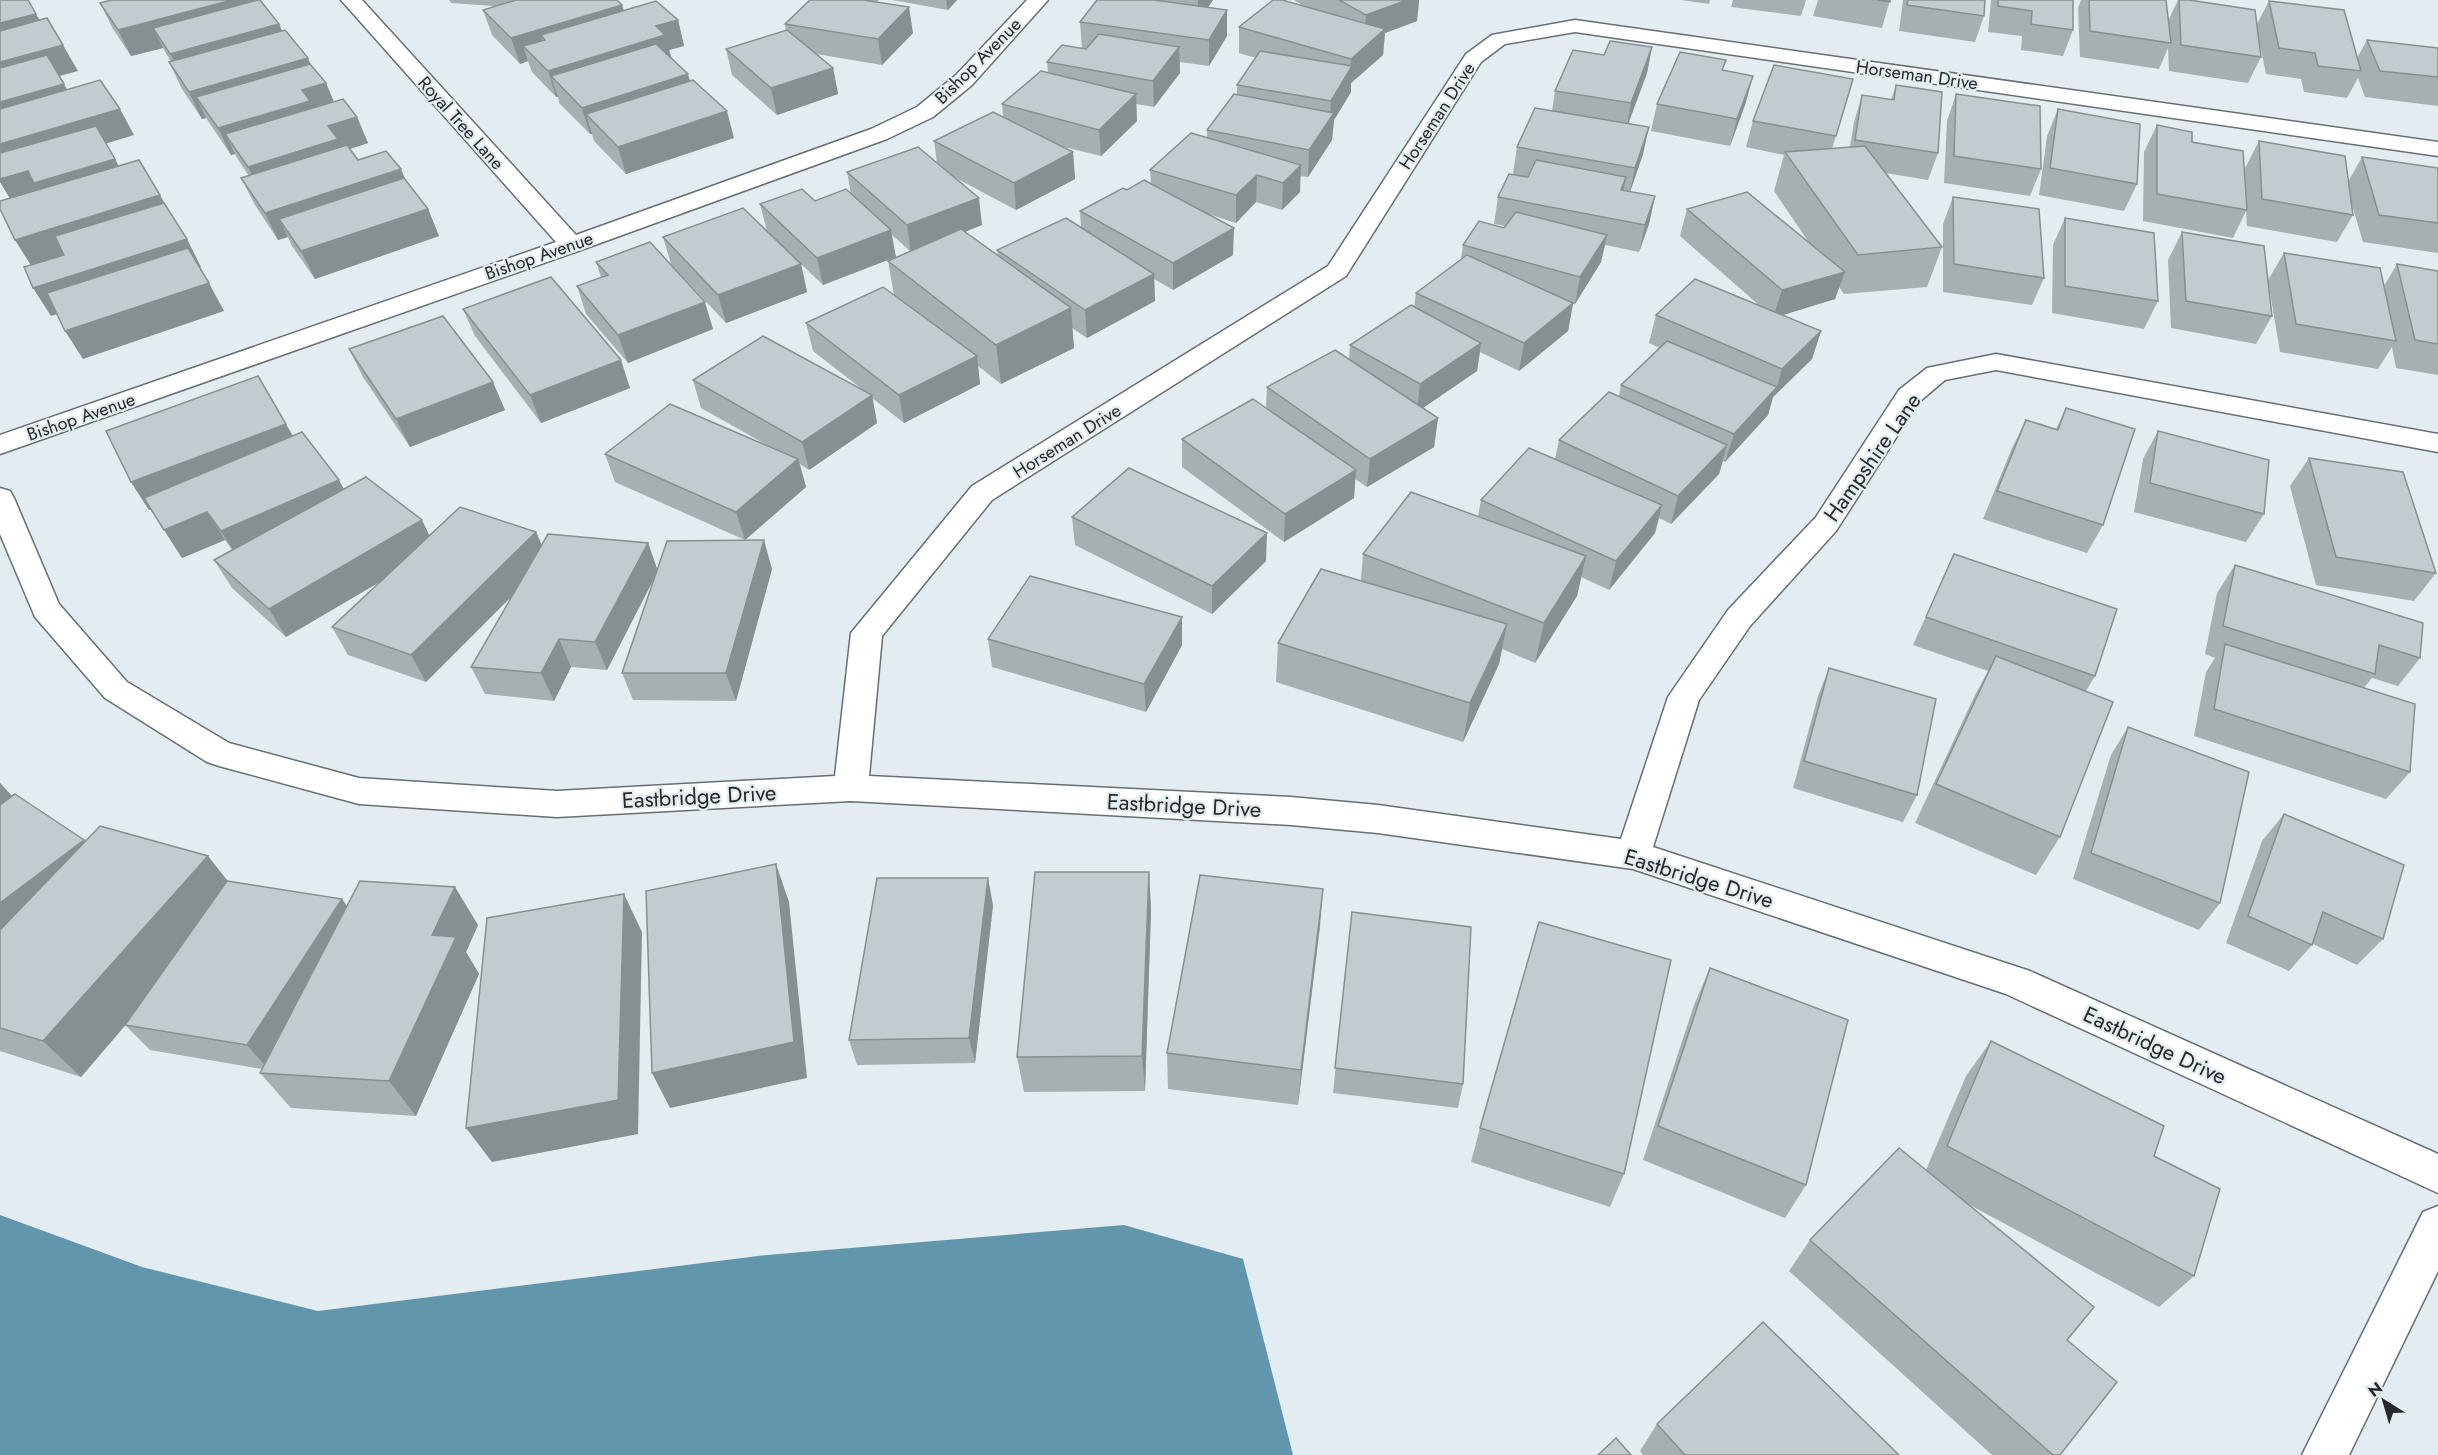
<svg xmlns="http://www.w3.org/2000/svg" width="2438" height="1455" font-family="Jost,sans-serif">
  <rect width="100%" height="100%" fill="#e3ecf1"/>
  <polygon fill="#6196ad" points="0,1215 142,1267 318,1311 767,1255 1124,1225 1243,1259 1293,1455 0,1455"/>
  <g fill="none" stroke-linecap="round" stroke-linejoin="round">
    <defs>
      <g id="minor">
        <polygon points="341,0 362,0 576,235 871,129 917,107 956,75 1027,0 1048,0 972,85 933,117 887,139 581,250 0,454 0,435 556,242"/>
        <polygon points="1575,20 2438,142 2438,156 1575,32 1505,44 1481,62 1346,276 992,500 882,636 869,776 1291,797 1378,805 1621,839 1668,697 1728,610 1816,517 1899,390 1927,368 1996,354 2438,434 2438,452 1996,370 1945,380 1919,402 1836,531 1750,626 1699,700 1653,847 2030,971 2438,1154 2438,1193 2006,994 1633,869 1378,833 1291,825 851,801 557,817 359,804 219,766 207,762 105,698 35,617 0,534 0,488 10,491 14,498 59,604 127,682 229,743 359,778 557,791 835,776 851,633 972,486 1328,266 1466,54 1492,35"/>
        <polygon points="2438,1206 2438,1271 2349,1455 2302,1455 2423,1212"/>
      </g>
    </defs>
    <use href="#minor" stroke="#666f72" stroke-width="3"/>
    <use href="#minor" fill="#fff" fill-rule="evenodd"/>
  </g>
  <g fill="#a7afb3">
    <polygon points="111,0 254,0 279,24 282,31 326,83 334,102 357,117 368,143 350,149 358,160 406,182 428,209 439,236 315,279 292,246 288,237 278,240 255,205 241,178 249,176 239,161 235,154 231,155 206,118 202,119 182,89 169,62 171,62 163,48 131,56 113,29 100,3"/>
    <polygon points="449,0 617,0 624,10 678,20 684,46 669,50 672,58 690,80 734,138 626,174 594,141 592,134 590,134 559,103 558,97 556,97 532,72 528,61 520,64 492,35 483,10 494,6 451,3"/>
    <polygon points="810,0 879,0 876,2 913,33 882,65 816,54 833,68 838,94 777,115 732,75 726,49 786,31 785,24"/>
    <polygon points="892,0 957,0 948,10"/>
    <polygon points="1097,0 1213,0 1208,7 1227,10 1227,36 1209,66 1180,62 1180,73 1154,107 1136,104 1137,121 1101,156 1060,146 1073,152 1075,179 1016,210 952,176 982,225 965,232 998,255 997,250 1081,227 1080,211 1127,190 1151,184 1150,170 1207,138 1207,130 1237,95 1237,85 1256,58 1239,53 1239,27 1305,7 1294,0 1419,0 1417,21 1385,33 1383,55 1351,83 1351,92 1334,120 1332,140 1308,177 1300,176 1300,192 1282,210 1256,202 1236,223 1208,214 1233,255 1173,290 1154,279 1155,301 1087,338 1072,328 1074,348 1001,384 978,366 980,384 904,423 872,398 877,423 809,470 800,464 806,487 745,540 615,482 605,454 770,447 701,408 693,380 863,390 813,351 806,323 894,295 888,261 910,251 892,235 823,285 801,264 807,292 726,323 671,264 663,237 767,231 760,204 815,201 851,194 847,172 937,163 934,141 1003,117 1002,104 1048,72 1047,62 1086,49 1087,48 1082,48 1080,22"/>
    <polygon points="1681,0 1710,0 1709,4"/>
    <polygon points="1733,0 1806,0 1801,16 1731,7"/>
    <polygon points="1818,0 1890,0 1882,28 1813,16"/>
    <polygon points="1903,0 1985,0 1984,16 1975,42 1899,31"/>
    <polygon points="1991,0 2073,0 2073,30 2063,56 2021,50 2022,36 1988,32"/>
    <polygon points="2081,0 2166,0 2168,21 2178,0 2189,0 2257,24 2269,1 2357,58 2367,40 2438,48 2438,106 2365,97 2358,78 2347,98 2304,92 2301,79 2266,74 2260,45 2261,57 2248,83 2169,71 2168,48 2159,69 2080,57 2078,8"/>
    <polygon points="1652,47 1647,73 1628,123 1643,154 1630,192 1655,196 1649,224 1639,252 1605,245 1601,262 1575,304 1573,304 1568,331 1519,371 1480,352 1477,371 1423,408 1438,418 1434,447 1367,487 1355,479 1354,498 1284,542 1182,467 1182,439 1266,408 1267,387 1349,360 1350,345 1414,307 1416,293 1461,259 1463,245 1504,228 1506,226 1494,224 1498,197 1513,174 1517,147 1552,111 1555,91 1604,55"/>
    <polygon points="1853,79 1832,149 1850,147 1854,122 1862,95 1891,100 1896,85 1938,153 1928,180 1885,173 1942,247 1927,287 1844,294 1839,287 1835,299 1783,315 1821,331 1812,359 1773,397 1768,415 1725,462 1723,461 1719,474 1671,524 1659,518 1655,533 1609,590 1581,577 1577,596 1535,663 1502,649 1499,664 1463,742 1276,682 1278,643 1361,580 1363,554 1478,516 1481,500 1555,459 1559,440 1619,397 1621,385 1660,348 1649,343 1656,315 1760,306 1680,236 1687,209 1810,244 1774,191 1784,155 1746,147 1753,121"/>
    <polygon points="1956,94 2041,169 2030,196 1944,183 1947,121"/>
    <polygon points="1746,102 1730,146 1651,131 1657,104"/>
    <polygon points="2058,109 2137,184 2124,211 2039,195 2047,136"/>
    <polygon points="2157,125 2245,168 2259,141 2348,182 2362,157 2438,168 2438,253 2363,242 2350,198 2353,215 2337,242 2247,226 2246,211 2233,238 2143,221 2144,152"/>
    <polygon points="1953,197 2044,278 2032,305 1943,292 1943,224"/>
    <polygon points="2065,218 2158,301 2144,329 2052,313 2053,245"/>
    <polygon points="2182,232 2272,316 2256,344 2171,328 2168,260"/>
    <polygon points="2284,253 2384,286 2397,264 2438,271 2438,375 2396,368 2392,347 2378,369 2280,352 2268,280"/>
    <polygon points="596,262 713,329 628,363 586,314 577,286 601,277"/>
    <polygon points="463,309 630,388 541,423 475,336"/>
    <polygon points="349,349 505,410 410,447 363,377"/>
    <polygon points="2066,408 2103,525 2087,553 1983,519 2012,448 2026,420 2056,429"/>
    <polygon points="2158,431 2264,514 2246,542 2134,512 2143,459"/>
    <polygon points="293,436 344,489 430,536 536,532 542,545 648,543 657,570 772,569 736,701 633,700 622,673 655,575 607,670 571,667 554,701 485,694 471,667 512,596 426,682 348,655 332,627 382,580 286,637 232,588 214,560 232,550 225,540 182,558 151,509 149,510 131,482"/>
    <polygon points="2309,458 2436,573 2414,601 2316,585 2290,486"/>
    <polygon points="1072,517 1266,561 1212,614 1075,545"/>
    <polygon points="1954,554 2095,676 2086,691 2060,837 2036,875 1915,823 1975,695 1988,671 1913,645"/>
    <polygon points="2235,565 2420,658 2398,686 2372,678 2364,688 2410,772 2386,799 2194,736 2206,672 2215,658 2205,654 2217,593"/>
    <polygon points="1182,617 1182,645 1146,712 992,667 988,639"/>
    <polygon points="1829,668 1917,795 1903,822 1793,788 1818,696"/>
    <polygon points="2128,727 2220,903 2199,930 2073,879 2111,755"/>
    <polygon points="0,783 12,796 85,841 228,881 347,906 478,925 466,952 479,974 416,1116 291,1108 260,1073 262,1069 150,1050 125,1025 81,1077 0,1051"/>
    <polygon points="2284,814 2383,939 2357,965 2313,944 2289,971 2226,943 2262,841"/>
    <polygon points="1149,872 1151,910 1145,1091 1024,1092 1017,1057"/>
    <polygon points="993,905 975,1063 857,1065 849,1040"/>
    <polygon points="1352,912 1463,1084 1458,1108 1333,1093"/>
    <polygon points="1320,926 1298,1105 1168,1089 1167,1053"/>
    <polygon points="1710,968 1806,1185 1785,1218 1643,1160 1694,1005"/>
    <polygon points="1991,1041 2154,1156 2194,1276 2159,1307 1968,1204 2067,1340 2060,1455 1992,1455 1789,1271 1810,1240 1926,1170 1966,1076"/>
    <polygon points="1480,1128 1624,1174 1610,1207 1471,1162"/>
    <polygon points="1657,1424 1899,1455 1643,1455 1640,1451"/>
  </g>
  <g fill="#888f92">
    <polygon points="232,0 254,0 263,20 153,28 163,48 131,56 118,30"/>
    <polygon points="946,0 957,0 948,10"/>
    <polygon points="1198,0 1213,0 1198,23"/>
    <polygon points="1407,0 1419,0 1417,21 1385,33 1383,55 1351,83 1351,92 1334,120 1332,140 1308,177 1309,150 1330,119 1331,101 1350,70 1351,59 1364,41 1366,15"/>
    <polygon points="622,5 630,31 545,40 541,35 547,56 523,46 528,61 520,64 511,38"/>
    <polygon points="909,7 913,33 882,65 878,39"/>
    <polygon points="1227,10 1227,36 1209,66 1209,40"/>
    <polygon points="36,14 50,39 0,53 0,23"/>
    <polygon points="678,20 684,46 669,50 672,61 551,76 558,97 556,97 548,71 656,26"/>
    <polygon points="279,24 290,50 184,80 170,54"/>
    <polygon points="63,45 78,71 0,92 0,62"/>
    <polygon points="1179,47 1180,73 1154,107 1153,81"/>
    <polygon points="1652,47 1647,73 1626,130 1631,103"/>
    <polygon points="308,58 319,84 196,97 206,118 202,119 189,92"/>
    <polygon points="833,68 838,94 777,115 771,88"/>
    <polygon points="688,74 695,100 586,114 592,134 590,134 582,108"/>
    <polygon points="1753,76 1746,102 1730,146 1737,119"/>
    <polygon points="326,83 337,110 225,134 235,154 231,155 218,128 302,90"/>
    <polygon points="64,84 79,111 0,119 0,102"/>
    <polygon points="1136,94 1137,121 1101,156 1099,130"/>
    <polygon points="120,109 134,135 0,176 0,144"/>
    <polygon points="727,111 734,138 626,174 618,147"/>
    <polygon points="357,117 368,143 343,151 261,194 248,167 328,126"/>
    <polygon points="1649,127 1643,154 1629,195 1635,168"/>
    <polygon points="1073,152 1075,179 1016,210 1014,183"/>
    <polygon points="115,159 130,186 15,207 0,182 0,179 28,171"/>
    <polygon points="1301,165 1300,192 1282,210 1283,183"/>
    <polygon points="401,169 412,196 279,219 288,237 278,240 265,213"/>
    <polygon points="1257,175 1256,202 1236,223 1236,195"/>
    <polygon points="1626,177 1621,204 1621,190"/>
    <polygon points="160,195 175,222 32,267 15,240"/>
    <polygon points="1655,196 1649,224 1639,252 1645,225"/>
    <polygon points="979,198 982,225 911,253 907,225"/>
    <polygon points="428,209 439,236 315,279 301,251"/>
    <polygon points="1234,228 1233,255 1173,290 1173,263"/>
    <polygon points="891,230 896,257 823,285 817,258"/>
    <polygon points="1607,235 1601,262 1575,304 1580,277"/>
    <polygon points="187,239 201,267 51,316 33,288"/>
    <polygon points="801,264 807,292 726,323 718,295"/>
    <polygon points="1845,272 1835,299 1773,318 1782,290"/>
    <polygon points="1154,274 1155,301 1087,338 1085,310"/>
    <polygon points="209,283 224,311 83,359 65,331"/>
    <polygon points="705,302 713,329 628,363 618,335"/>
    <polygon points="1573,303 1568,331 1519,371 1524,343"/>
    <polygon points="1071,308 1074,348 1001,384 996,345"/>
    <polygon points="1821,331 1812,359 1773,397 1768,415 1725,462 1734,434 1777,387 1782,369"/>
    <polygon points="1481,343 1477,371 1417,412 1420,384"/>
    <polygon points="977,356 980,384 904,423 899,395"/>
    <polygon points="621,360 630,388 541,423 530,395"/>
    <polygon points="493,382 505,410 410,447 396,419"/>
    <polygon points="872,395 877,423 809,470 802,442"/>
    <polygon points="1438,418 1434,447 1367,487 1370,459"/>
    <polygon points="286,424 302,452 149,510 131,482"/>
    <polygon points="1727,445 1719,474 1671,524 1678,496"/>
    <polygon points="798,459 806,487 745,540 736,512"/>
    <polygon points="1356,470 1354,498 1284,542 1285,514"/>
    <polygon points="339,480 354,508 239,559 221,531"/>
    <polygon points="1662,505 1655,533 1609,590 1616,561"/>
    <polygon points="207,512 225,540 182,558 164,530"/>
    <polygon points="422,520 436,549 286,637 269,609"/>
    <polygon points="536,532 548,560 426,682 411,655"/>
    <polygon points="1267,533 1266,561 1212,614 1212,586"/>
    <polygon points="764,540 772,569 736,701 726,673"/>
    <polygon points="648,543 658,571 607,670 595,642"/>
    <polygon points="1586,556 1577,596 1535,663 1544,623"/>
    <polygon points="1182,617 1182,645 1146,712 1144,684"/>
    <polygon points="1507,624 1499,664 1463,742 1470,703"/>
    <polygon points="559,639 571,667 554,701 541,673"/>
    <polygon points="0,783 24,809 0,823"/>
    <polygon points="84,840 107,867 0,949 0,903"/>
    <polygon points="208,856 238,894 81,1077 43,1041"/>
    <polygon points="776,864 789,902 807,1078 670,1108 652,1073"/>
    <polygon points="1149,872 1151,910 1145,1091 1142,1056"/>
    <polygon points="988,878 993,905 975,1063 969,1038"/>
    <polygon points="455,887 478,925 466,952 479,974 416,1116 389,1081 432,935"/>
    <polygon points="1323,889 1320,926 1298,1105 1301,1070"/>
    <polygon points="624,894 642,932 638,1134 492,1162 466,1128"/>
    <polygon points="342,899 360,925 269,1070 247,1045"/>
  </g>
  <g fill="#c2ccd0" stroke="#888f92" stroke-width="1.5">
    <polygon points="0,0 28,0 36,14 0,23"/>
    <polygon points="111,0 232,0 118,30 100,3"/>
    <polygon points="258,0 260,0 279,24 170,54 153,28"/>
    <polygon points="516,0 617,0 622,5 511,38 483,10"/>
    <polygon points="810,0 863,0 909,7 878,39 785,24"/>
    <polygon points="1097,0 1154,0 1227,10 1209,40 1080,22"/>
    <polygon points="1273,0 1282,0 1385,29 1351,59 1239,27"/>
    <polygon points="1339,0 1407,0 1366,15"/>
    <polygon points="1877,0 1890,0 1890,2"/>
    <polygon points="1908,0 1985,0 1984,16 1907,5"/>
    <polygon points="1998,0 2073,0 2073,30 2031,24 2032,11 1998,6"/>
    <polygon points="2089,0 2166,0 2171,43 2090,31"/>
    <polygon points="2179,0 2189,0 2255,10 2261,57 2181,45"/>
    <polygon points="656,1 678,20 656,26 665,35 548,71 523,46 545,40 541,35"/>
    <polygon points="2269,1 2344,10 2361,71 2318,66 2315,53 2279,48"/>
    <polygon points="47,18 63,45 0,62 0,31"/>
    <polygon points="285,30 308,58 189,92 169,62"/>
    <polygon points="787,30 833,68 771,88 726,49"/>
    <polygon points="1099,34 1179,47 1153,81 1047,62 1062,45 1086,49"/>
    <polygon points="2367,40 2438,48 2438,77 2380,71"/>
    <polygon points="1610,41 1652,47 1631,103 1555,91 1573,50 1604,55"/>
    <polygon points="656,44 688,74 582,108 551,76"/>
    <polygon points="1260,51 1352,66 1331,101 1237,85"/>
    <polygon points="1680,52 1726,60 1722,70 1753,76 1737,119 1657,104"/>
    <polygon points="47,55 64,84 0,102 0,68"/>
    <polygon points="310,64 326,83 302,90 310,101 218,128 196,97"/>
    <polygon points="1774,65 1853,79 1836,136 1753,121"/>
    <polygon points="1041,71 1136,94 1099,130 1002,104"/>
    <polygon points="100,80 120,109 0,144 0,109"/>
    <polygon points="693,80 727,111 618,147 586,114"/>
    <polygon points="1896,85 1942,92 1938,153 1855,140 1862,95 1894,100"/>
    <polygon points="1234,94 1334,113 1309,150 1207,130"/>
    <polygon points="1956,94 2040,106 2041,169 1954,156"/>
    <polygon points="343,99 357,117 328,126 338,139 248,167 225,134"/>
    <polygon points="1535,108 1649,127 1635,168 1517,147"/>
    <polygon points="2058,109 2140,124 2137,184 2050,168"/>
    <polygon points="993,112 1073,152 1014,183 934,141"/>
    <polygon points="2157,125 2192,132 2192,142 2243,151 2247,210 2157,194"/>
    <polygon points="96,126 115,159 34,183 28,171 0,179 0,153"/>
    <polygon points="1191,133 1301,165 1283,183 1257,175 1236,195 1150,170"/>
    <polygon points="2259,141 2345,156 2353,215 2262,199"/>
    <polygon points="347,145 358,160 386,151 401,169 265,213 241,178"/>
    <polygon points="1865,146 1942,247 1858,255 1785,152"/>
    <polygon points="918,147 979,198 907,225 847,172"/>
    <polygon points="2362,157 2438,168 2438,223 2379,215"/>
    <polygon points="139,160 160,195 15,240 0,209 0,201"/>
    <polygon points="1536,160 1626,177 1621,190 1655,196 1645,225 1498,197 1509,174 1528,177"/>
    <polygon points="404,178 428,209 301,251 279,219"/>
    <polygon points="1144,180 1234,228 1173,263 1080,211 1123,188 1127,190"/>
    <polygon points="802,189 815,201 846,189 891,230 817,258 760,204"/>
    <polygon points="1747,192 1845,272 1782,290 1687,209"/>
    <polygon points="1953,197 2039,209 2044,278 1954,264"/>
    <polygon points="164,203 187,239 33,288 24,267 64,255 55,236"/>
    <polygon points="743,208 801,264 718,295 663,237"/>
    <polygon points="1516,212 1607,235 1580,277 1463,245 1479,221 1504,228"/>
    <polygon points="1066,218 1154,274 1085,310 997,250"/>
    <polygon points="2065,218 2154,233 2158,301 2065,286"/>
    <polygon points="961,229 1071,308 996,345 888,261"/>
    <polygon points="2182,232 2264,246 2272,316 2186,301"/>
    <polygon points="650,242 705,302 618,335 577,286 608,275 596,262"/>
    <polygon points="188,248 209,283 65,331 47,293"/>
    <polygon points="2284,253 2380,268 2396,341 2296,324"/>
    <polygon points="1467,255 1573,303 1524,343 1416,293"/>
    <polygon points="2397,264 2438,271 2438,344 2415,340"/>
    <polygon points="551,277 621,360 530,395 463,309"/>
    <polygon points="1695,279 1821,331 1782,369 1656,315"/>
    <polygon points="883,287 977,356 899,395 806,323"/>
    <polygon points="1411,305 1481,343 1420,384 1350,345"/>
    <polygon points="443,316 493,382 396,419 349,349"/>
    <polygon points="763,336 872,395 802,442 693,380"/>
    <polygon points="1667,341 1777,387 1734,434 1621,385"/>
    <polygon points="1335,350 1438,418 1370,459 1267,387"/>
    <polygon points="258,376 286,424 131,482 106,431"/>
    <polygon points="1609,392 1727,445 1678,496 1559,440"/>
    <polygon points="1253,399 1356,470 1285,514 1182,439"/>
    <polygon points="670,404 798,459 736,512 605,454"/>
    <polygon points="2066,408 2135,429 2103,525 1997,491 2026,420 2058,430"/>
    <polygon points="2158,431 2269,460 2264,514 2150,483"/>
    <polygon points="302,432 339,480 221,531 207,512 164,530 144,498"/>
    <polygon points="1529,448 1662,505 1616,561 1481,500"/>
    <polygon points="2309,458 2403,472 2436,573 2336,557"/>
    <polygon points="1129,468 1267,533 1212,586 1072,517"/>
    <polygon points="366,477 422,520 269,609 214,560"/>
    <polygon points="1411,492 1586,556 1544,623 1363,554"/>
    <polygon points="460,507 536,532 411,655 332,627"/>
    <polygon points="548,534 648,543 595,642 559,639 541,673 471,667"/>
    <polygon points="764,540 726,673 622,673 667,541"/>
    <polygon points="1954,554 2117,609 2095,676 1926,617"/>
    <polygon points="2235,565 2423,623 2420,658 2379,645 2375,674 2223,626"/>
    <polygon points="1321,569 1507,624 1470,703 1278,643"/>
    <polygon points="1030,576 1182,617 1144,684 988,639"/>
    <polygon points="2225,644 2415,704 2410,772 2214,709"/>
    <polygon points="1996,656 2113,702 2060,837 1936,784"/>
    <polygon points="1829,668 1936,699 1917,795 1804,761"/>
    <polygon points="2128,727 2249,772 2220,903 2091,853"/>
    <polygon points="15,794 84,840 0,903 0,805"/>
    <polygon points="2284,814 2404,865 2383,939 2323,912 2312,945 2248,916"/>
    <polygon points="100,826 208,856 43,1041 0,1028 0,930"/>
    <polygon points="776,864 794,1042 652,1073 646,891"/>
    <polygon points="1035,872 1149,872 1142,1056 1017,1057"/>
    <polygon points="1200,875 1323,889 1301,1070 1167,1053"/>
    <polygon points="877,878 988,878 969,1038 849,1040"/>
    <polygon points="227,881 342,899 247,1045 125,1025"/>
    <polygon points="360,881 455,887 432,935 456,937 389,1081 260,1073"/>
    <polygon points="624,894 618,1100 466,1128 487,918"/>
    <polygon points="1352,912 1471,927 1463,1084 1335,1068"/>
    <polygon points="1539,922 1671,960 1624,1174 1480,1128"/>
    <polygon points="1710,968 1848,1020 1806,1185 1658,1126"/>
    <polygon points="1991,1041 2164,1126 2154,1156 2220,1189 2194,1276 1947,1146"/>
    <polygon points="1899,1148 2094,1307 2067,1340 2117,1382 2060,1455 2053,1455 1810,1240"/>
    <polygon points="1763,1322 1899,1455 1685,1455 1657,1424"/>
    <polygon points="1616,1438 1631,1455 1598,1455"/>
  </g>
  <g text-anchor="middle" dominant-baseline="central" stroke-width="4.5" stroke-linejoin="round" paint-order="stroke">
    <g font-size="18" fill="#26292b" stroke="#e3ecf1">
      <text transform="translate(978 61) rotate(-45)">Bishop Avenue</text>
      <text transform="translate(1917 75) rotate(8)">Horseman Drive</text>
      <text transform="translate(1437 116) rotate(-57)">Horseman Drive</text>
      <text transform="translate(461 123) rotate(48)">Royal Tree Lane</text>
      <text transform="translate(539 256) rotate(-19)">Bishop Avenue</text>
      <text transform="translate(81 417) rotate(-19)">Bishop Avenue</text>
      <text transform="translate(1067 441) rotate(-32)">Horseman Drive</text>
    </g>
    <g font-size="22" fill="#26292b" stroke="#e3ecf1">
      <text transform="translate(1872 457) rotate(-55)">Hampshire Lane</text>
      <text transform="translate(699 796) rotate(-3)">Eastbridge Drive</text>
      <text transform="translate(1184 805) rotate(3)">Eastbridge Drive</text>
      <text transform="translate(1699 878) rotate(17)">Eastbridge Drive</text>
      <text transform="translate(2155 1045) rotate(25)">Eastbridge Drive</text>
    </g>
  </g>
  <g transform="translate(2384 1401) rotate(323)" stroke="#e3ecf1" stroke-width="4.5" paint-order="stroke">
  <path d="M0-4.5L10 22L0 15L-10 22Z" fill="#26292b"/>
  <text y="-9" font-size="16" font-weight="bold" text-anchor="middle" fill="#26292b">N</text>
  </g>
</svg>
